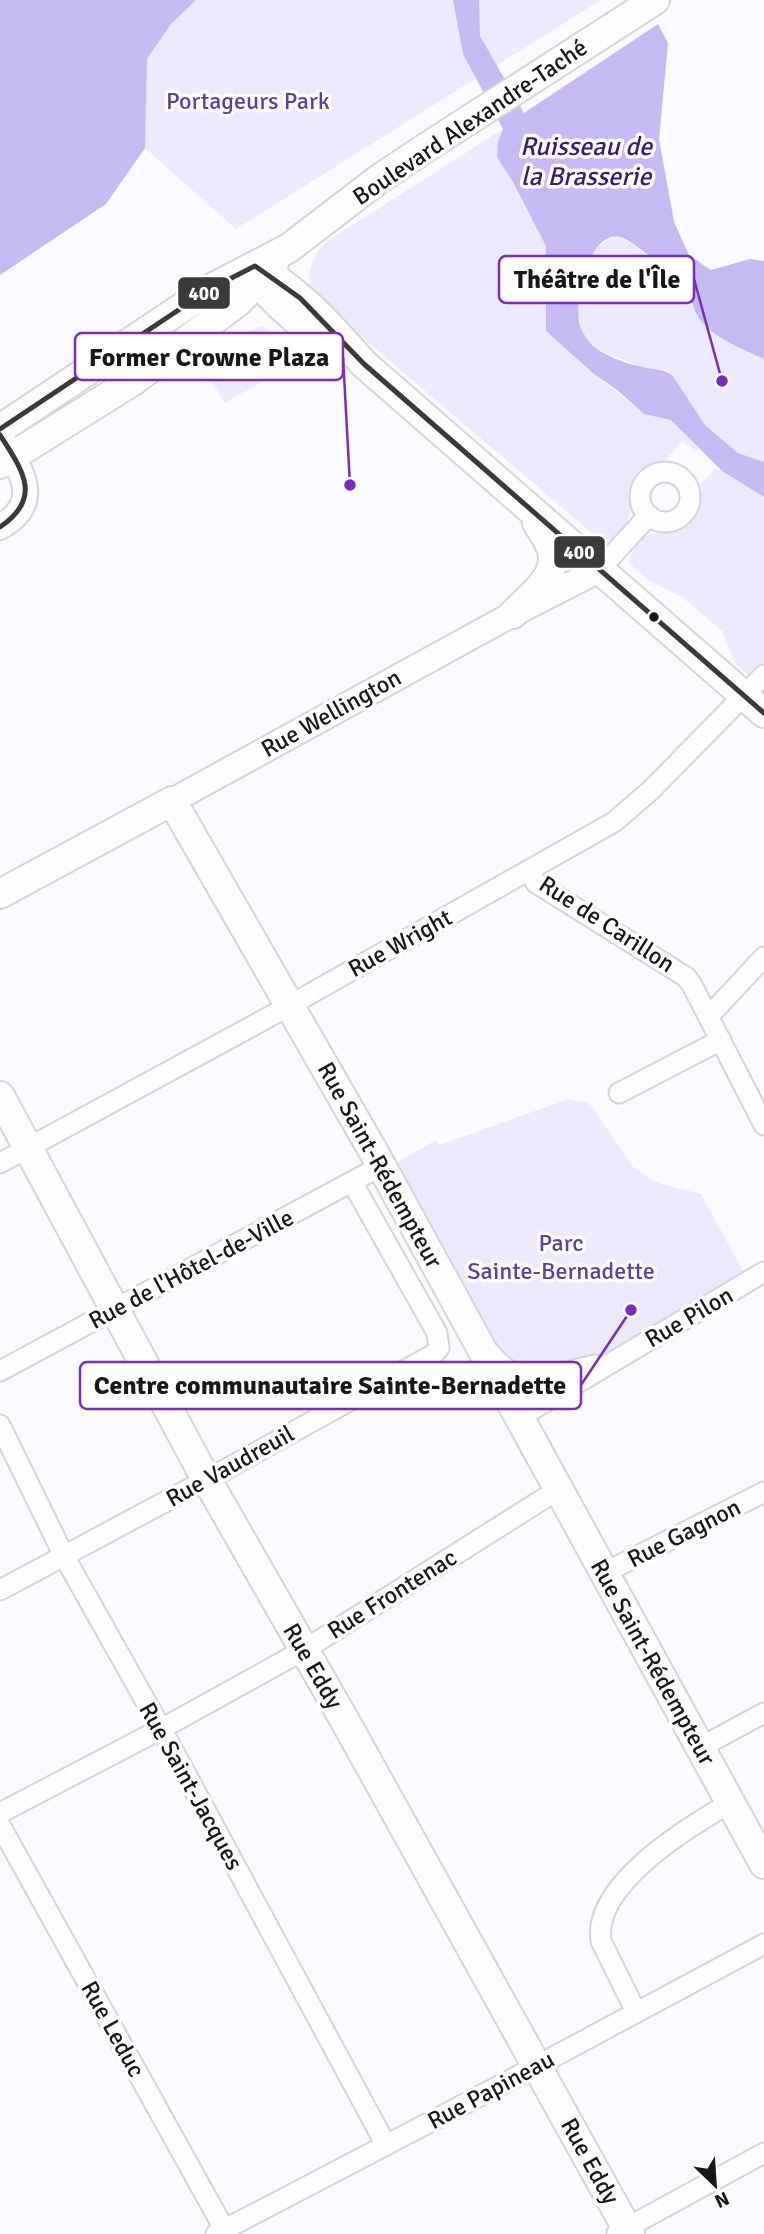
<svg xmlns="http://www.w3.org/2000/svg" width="764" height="2234" font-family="Signika,sans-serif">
  <rect width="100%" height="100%" fill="#fbfafe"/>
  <g fill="#ede9ff">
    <polygon points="196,0 601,0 236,229 145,148 147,60 171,24"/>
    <path d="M503,129L498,142L497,157L513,182L547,246L546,331L594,374L644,414L671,419L698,448L696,452L682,441C676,448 670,457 663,461C656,465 649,466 644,472C629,490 635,545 600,540L334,313C328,307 319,301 314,293C303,276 314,254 326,242Z"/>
    <polygon points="619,237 632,244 691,294 691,306 698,314 764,359 764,462 738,453 705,425 673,376 666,370 641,367 603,352 590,343 581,329 578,307 591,252 611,238"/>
    <path d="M262,326L281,338L296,363L225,403L209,377L235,336C243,330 253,330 262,326Z"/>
    <polygon points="715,469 722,471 764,497 764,691 736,664 722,631 682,597 651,582 629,563 631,555 638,542 646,536 674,530 699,503 700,485"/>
    <polygon points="569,1099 589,1103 633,1167 657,1183 701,1194 749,1282 613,1360 511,1371 384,1170 436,1140 439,1145"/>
  </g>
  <g fill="#c5baf3">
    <polygon points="0,0 196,0 171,24 147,59 145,148 106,204 0,275"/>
    <path d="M453,0H479L480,36L524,113L658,24L668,43L659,139L674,222L689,255L711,270L750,259L764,261V359C735,345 692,331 691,294C677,281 636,241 620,237C587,230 572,308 581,329C583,333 587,339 590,343C602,355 626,364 643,367C654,370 663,368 673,376L705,425L738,453L764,462V497L722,471L671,420L644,414L617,390L594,374L546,331V246L513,182L497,157L498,142L503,129L463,54Z"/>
  </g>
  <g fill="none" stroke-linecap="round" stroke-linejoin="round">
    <defs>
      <g id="minor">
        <circle cx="665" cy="497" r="25"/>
        <polyline points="599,570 649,515"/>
        <polyline points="529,870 536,883 686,977 692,985 764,1125"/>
        <polyline points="709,1016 764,957"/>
        <polyline points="619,1093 721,1040"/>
        <polyline points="0,1163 269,1017 614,822 651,790 764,675"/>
        <path d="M490,1353C496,1360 504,1368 512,1372C531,1382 574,1370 595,1365"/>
        <polyline points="0,1371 381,1166"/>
        <polyline points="520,1417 764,1272"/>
        <polyline points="0,1425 64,1556 168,1741 386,2145"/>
        <polyline points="604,1573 764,1492"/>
        <polyline points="0,1590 221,1472 434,1354 439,1348 437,1333 352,1182"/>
        <polyline points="699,1748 764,1713"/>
        <polyline points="0,1813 161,1729 304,1650 559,1489"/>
        <polyline points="0,1825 227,2234"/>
        <path d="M636,2012L601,1941C592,1885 688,1827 730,1803"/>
        <polyline points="617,2233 764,2153"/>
        <polyline points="216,2234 518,2076 764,1944"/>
      </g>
      <g id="tertiary">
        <path d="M0,527C43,503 22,471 2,439"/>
        <polyline points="172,801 513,614 599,570"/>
      </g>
      <g id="secondary">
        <path d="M255,266C300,291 330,326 364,364L764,713"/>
        <path d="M247,270C272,300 298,325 331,345"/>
        <polyline points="0,429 210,289 289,248 379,179 424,149 655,0"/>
        <polyline points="0,464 133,381 239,301 274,264"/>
        <path d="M513,614C527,599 553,581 553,559C554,547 543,533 537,523"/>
        <polyline points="0,894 172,801 376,1156 764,1864"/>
        <polyline points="0,1096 199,1466 345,1721 630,2234"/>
      </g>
    </defs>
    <use href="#minor" stroke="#d6d5d8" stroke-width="23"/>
    <use href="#tertiary" stroke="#d6d5d8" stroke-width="28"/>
    <use href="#secondary" stroke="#d6d5d8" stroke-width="32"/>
    <use href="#minor" stroke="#fefeff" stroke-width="19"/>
    <use href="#tertiary" stroke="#fefeff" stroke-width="24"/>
    <use href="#secondary" stroke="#fefeff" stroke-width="28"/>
    <defs>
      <g id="bus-1">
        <polyline points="0,429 210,289 255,266 300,298 364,364 764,713"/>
        <path d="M0,435C23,471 43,498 0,527"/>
      </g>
    </defs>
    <use href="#bus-1" stroke="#fff" stroke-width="10"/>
    <use href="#bus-1" stroke="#3a3a3a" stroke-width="5"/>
  </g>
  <circle fill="#18181a" stroke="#fff" stroke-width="2.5" cx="654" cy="617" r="6"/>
  <g text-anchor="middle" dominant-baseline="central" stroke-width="7" stroke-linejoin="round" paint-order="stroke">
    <g font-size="24" fill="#5b419d" stroke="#fff">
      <text x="248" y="101">Portageurs Park</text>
      <text x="561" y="1243">Parc<tspan x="561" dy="28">Sainte-Bernadette</tspan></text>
    </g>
    <g font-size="24" fill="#18181a" stroke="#fff">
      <text transform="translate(470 122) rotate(-34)">Boulevard Alexandre-Taché</text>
      <text transform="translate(331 713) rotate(-29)">Rue Wellington</text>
      <text transform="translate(607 924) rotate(33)">Rue de Carillon</text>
      <text transform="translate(400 943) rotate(-29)">Rue Wright</text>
      <text transform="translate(380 1165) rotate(61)">Rue Saint-Rédempteur</text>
      <text transform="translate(191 1269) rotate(-28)">Rue de l'Hôtel-de-Ville</text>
      <text transform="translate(689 1317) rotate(-30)">Rue Pilon</text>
      <text transform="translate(230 1466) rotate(-29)">Rue Vaudreuil</text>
      <text transform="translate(684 1533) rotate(-27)">Rue Gagnon</text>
      <text transform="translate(392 1594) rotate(-32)">Rue Frontenac</text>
      <text transform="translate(653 1662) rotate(61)">Rue Saint-Rédempteur</text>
      <text transform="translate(313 1666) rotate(60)">Rue Eddy</text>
      <text transform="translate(191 1786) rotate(61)">Rue Saint-Jacques</text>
      <text transform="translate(113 2029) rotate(61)">Rue Leduc</text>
      <text transform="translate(491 2090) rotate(-28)">Rue Papineau</text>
      <text transform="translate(590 2161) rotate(61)">Rue Eddy</text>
    </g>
    <g font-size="26" font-style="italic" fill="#3a1a75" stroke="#fff">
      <text x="586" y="147">Ruisseau de<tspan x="586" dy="30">la Brasserie</tspan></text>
    </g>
  </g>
  <path fill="none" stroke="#7b2cbf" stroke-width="2.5" d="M722 381L694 279M350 485L343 357M631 1310L581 1385"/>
  <g fill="#7b2cbf" stroke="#fff" stroke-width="2.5">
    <circle cx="722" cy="381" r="7"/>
    <circle cx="350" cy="485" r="7"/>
    <circle cx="631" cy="1310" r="7"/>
  </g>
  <g fill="#fff" stroke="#7b2cbf" stroke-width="2.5">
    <rect x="499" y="256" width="195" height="47" rx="7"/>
    <rect x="75" y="333" width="268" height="47" rx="7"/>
    <rect x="80" y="1362" width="501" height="47" rx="7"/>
  </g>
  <g font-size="26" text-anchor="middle" font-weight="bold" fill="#18181a">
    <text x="597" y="288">Théâtre de l'Île</text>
    <text x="209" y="366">Former Crowne Plaza</text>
    <text x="330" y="1394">Centre communautaire Sainte-Bernadette</text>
  </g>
  <g stroke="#fff" stroke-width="2.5">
    <rect x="177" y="276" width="54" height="34" rx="7" fill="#3a3a3a"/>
    <rect x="553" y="535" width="53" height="34" rx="7" fill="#3a3a3a"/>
  </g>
  <g font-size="19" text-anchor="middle" font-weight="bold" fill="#fff">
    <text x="204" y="300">400</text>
    <text x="579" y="559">400</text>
  </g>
  <g transform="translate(715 2185) rotate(155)" stroke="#ffffff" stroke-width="5" paint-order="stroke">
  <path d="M0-5L12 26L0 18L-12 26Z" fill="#18181a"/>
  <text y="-10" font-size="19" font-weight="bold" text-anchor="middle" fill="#18181a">N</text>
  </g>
</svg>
